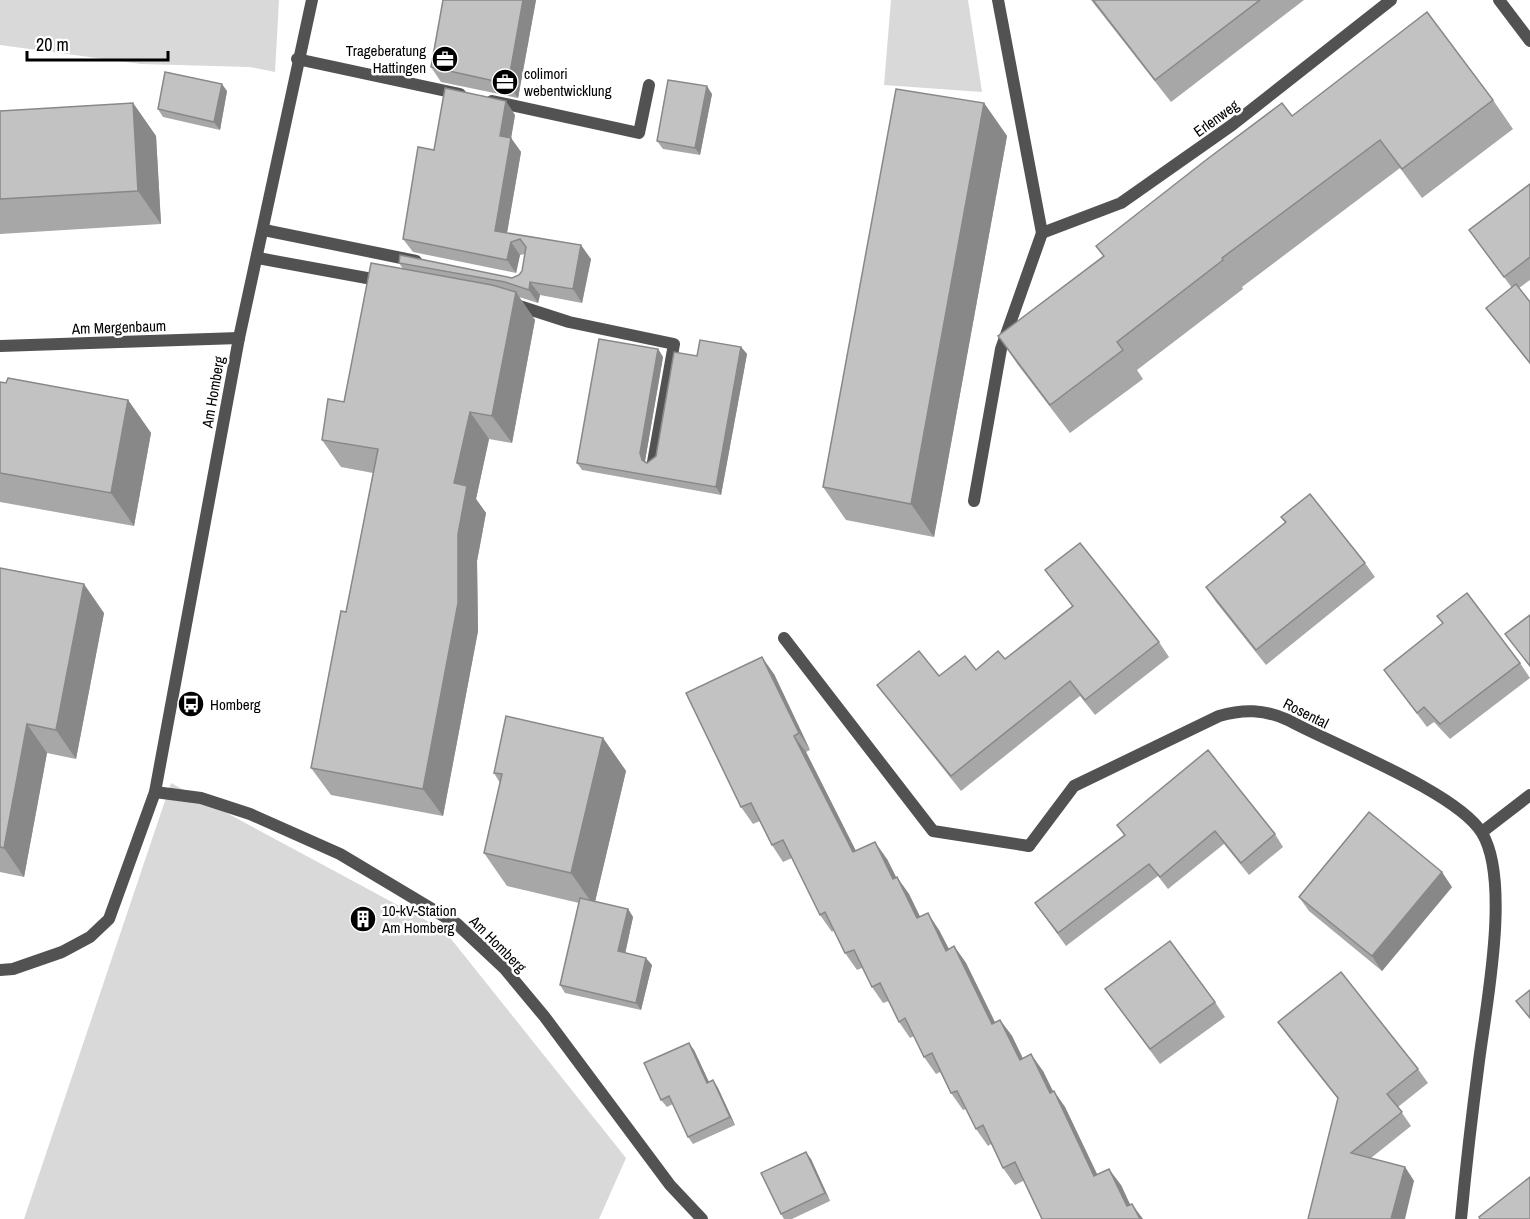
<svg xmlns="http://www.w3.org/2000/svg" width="1530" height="1219" font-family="'Archivo Narrow',sans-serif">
  <rect width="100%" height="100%" fill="#fff"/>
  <g fill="#d9d9d9">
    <polygon points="0,0 279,0 275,72 250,67 141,64 0,45"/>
    <polygon points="891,0 968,0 982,92 884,85"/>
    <polygon points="171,783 444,930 626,1158 599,1219 24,1219"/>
  </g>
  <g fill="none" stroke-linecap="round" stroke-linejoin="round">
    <g stroke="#525252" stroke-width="12">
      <polyline points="297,59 460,94"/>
      <polyline points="492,101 639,133 649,85"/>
      <polyline points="264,230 416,261"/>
      <polyline points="258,258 383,281"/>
      <polyline points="513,304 569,322 674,344 653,462"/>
      <polyline points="784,638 933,831 1029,846"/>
    </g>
    <g stroke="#525252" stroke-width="12">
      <polyline points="998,0 1042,233"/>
      <polyline points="1499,0 1530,41"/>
      <polyline points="0,346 239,338"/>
      <polyline points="974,501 1001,349 1042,233 1121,203 1232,125 1391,0"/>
      <polyline points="155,792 201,798 250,814 340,854 457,924 504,968 544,1016 670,1185 702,1219"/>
      <polyline points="1482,832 1530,795"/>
      <path d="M1029,846L1074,786L1219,716C1243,709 1264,709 1288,720C1334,745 1457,792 1482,833C1511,881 1486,1006 1479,1061C1472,1114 1466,1166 1461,1219"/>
      <polyline points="0,970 13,969 62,952 90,937 109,919 155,792 239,338 312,0"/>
    </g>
  </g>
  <g fill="#a7a7a7">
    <polygon points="536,0 518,98 441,82 431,67"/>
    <polygon points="1091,0 1304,0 1171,102"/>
    <polygon points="227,91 220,130 163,117 158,109"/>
    <polygon points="712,94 700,155 663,149 657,141"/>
    <polygon points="1493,100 1513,129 1422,198 1400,168 1242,287 1243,289 1137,370 1143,379 1070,433 1018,365 998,336 1103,256 1096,246 1292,116"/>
    <polygon points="133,103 156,136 161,224 0,234 0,111"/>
    <polygon points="984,103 1007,136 934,537 846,520 823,487"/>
    <polygon points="515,115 511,138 521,152 507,233 591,259 582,303 540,295 538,303 519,297 535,320 512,443 489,439 476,499 486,513 477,561 478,631 443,816 331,795 311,768 346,612 373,473 341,467 322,440 344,402 403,269 399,263 512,278 519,275 522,271 525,254 520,255 516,273 413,252 403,239 434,150"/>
    <polygon points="1530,184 1530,280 1519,288 1530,302 1530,364 1486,308 1512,288 1469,230"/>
    <polygon points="741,347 747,354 721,495 582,470 577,463 658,349 663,357 645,461 647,463 656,456 697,356"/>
    <polygon points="0,382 128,400 151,433 134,526 0,502"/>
    <polygon points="1281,517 1365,563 1375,577 1266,665 1216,602 1206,587 1285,523"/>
    <polygon points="0,568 104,613 76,759 47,753 24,877 0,872"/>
    <polygon points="1045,570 1159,642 1169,657 1095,715 1080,696 961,791 888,699 877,685 976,670 1005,659 1072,606"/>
    <polygon points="1437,616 1520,663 1530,678 1450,739 1434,722 1427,727 1384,670 1443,624"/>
    <polygon points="774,674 810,750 806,752 856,851 887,859 896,877 909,894 920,917 939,930 949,949 954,946 966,963 995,1022 1000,1020 1012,1036 1023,1059 1043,1071 1053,1091 1065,1107 1097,1174 1121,1185 1130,1205 1143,1219 1023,1181 1015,1185 1003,1168 991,1144 988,1146 976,1129 966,1109 963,1110 951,1093 940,1072 936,1074 924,1057 914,1036 910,1038 899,1022 889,1001 883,1003 872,987 862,968 857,970 845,953 834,930 832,932 820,915 792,858 783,862 772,845 760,821 753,824 741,807"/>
    <polygon points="603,738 626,771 595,902 628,909 633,917 625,953 652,965 641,1010 565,993 560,985 579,903 507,886 484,853 500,783 494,773"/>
    <polygon points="1117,825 1275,834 1283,847 1249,875 1224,844 1168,889 1158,876 1066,946 1035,903 1124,835"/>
    <polygon points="1452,887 1382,971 1309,911 1299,897"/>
    <polygon points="1105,989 1215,1002 1225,1017 1160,1064"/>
    <polygon points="1278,1022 1418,1069 1428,1083 1398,1107 1411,1126 1371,1158 1405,1167 1414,1181 1308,1219 1338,1099 1288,1036"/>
    <polygon points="694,1050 709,1082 713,1080 718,1088 735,1125 693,1144 688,1137 673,1104 667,1107 661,1100"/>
    <polygon points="811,1159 830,1201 792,1219 784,1219 781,1214"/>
  </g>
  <g fill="#888">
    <polygon points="523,0 536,0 518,98 508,84"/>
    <polygon points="222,84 227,91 220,130 214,122"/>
    <polygon points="707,86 712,94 700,155 695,148"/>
    <polygon points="506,101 515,115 509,150 500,136"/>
    <polygon points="133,103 156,136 161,224 138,191"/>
    <polygon points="984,103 1007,136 934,537 911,504"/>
    <polygon points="511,138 521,152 505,244 495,231"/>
    <polygon points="511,242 520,255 516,273 507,260"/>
    <polygon points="581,245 591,259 582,303 573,289"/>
    <polygon points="530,282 540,295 538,303 529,290"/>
    <polygon points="516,292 535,320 512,443 492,416"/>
    <polygon points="741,347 747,354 721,495 716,487"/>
    <polygon points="658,349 663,357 645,461 647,468 642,460 640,453"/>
    <polygon points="128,400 151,433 134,526 111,493"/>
    <polygon points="470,412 489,439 476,499 486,513 477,561 478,631 443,816 423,789 454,483"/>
    <polygon points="84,584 104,613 76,759 56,730"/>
    <polygon points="762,657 774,674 810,750 799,733"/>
    <polygon points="27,724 47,753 24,877 4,848"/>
    <polygon points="794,736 806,752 865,869 853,852"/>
    <polygon points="603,738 626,771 594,906 571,873"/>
    <polygon points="875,842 887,859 905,895 893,879"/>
    <polygon points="1442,872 1452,887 1382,971 1372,956"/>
    <polygon points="897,877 909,894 929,935 917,918"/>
    <polygon points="628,909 633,917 624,959 618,951"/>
    <polygon points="928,913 939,930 958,967 946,951"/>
    <polygon points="954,946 966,963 1004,1041 992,1024"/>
    <polygon points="646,958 652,965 641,1010 636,1003"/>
    <polygon points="1000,1020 1012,1036 1032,1077 1020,1060"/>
    <polygon points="689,1043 694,1050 713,1091 707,1083"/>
    <polygon points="1031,1054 1043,1071 1062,1110 1050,1093"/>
    <polygon points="713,1080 718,1088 735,1125 730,1117"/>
    <polygon points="1054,1091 1065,1107 1106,1193 1094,1176"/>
    <polygon points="806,1152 811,1159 830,1201 825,1193"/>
    <polygon points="1405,1167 1414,1181 1405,1219 1391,1219"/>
    <polygon points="1109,1169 1121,1185 1137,1219 1127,1206"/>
    <polygon points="1132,1204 1143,1219 1140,1219"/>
  </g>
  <g fill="#c2c2c2" stroke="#888" stroke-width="1.5">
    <polygon points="443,0 523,0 508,84 431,67"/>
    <polygon points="1093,0 1260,0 1155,80"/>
    <polygon points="1427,12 1493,100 1402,169 1380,140 1222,258 1223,260 1117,342 1123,350 1050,405 998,336 1104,256 1096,246 1206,160 1282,103 1292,116"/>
    <polygon points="165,72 222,84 214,122 158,109"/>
    <polygon points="668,80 707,86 695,148 657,141"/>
    <polygon points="445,88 506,101 500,136 511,138 495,231 581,245 573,289 530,282 529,290 505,282 399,263 400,255 512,278 519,275 522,271 526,247 520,239 511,242 507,260 403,239 418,147 434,150"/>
    <polygon points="896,89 984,103 911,504 823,487"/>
    <polygon points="133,103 138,191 0,199 0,111"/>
    <polygon points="1530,184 1530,257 1504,277 1469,230"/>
    <polygon points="371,263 492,285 516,292 492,416 470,412 454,483 467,486 458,534 458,603 423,789 311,768 341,611 346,612 378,449 322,440 328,399 344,402"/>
    <polygon points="1516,284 1530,302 1530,363 1486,308"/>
    <polygon points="599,339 658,349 640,453 642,460 647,463 656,456 674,352 697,356 700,340 741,347 716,487 577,463"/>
    <polygon points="8,378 128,400 111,493 0,473 0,382 6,383"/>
    <polygon points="1310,494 1365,563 1256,650 1206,587 1286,522 1281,517"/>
    <polygon points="1080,543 1159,642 1085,700 1070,681 951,776 877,685 919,651 939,676 965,656 976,670 998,651 1005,659 1073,606 1045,570"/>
    <polygon points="0,568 84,584 56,730 27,724 4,848 0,847"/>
    <polygon points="1467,593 1520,663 1440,724 1424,707 1417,713 1384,670 1443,623 1437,616"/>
    <polygon points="1530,615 1530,666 1505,634"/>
    <polygon points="762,657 799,733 794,736 853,852 875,842 893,879 897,877 917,918 928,913 946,951 954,946 992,1024 1000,1020 1020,1060 1031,1054 1050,1093 1054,1091 1094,1176 1109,1169 1127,1206 1132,1204 1140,1219 1042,1219 1015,1162 1003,1168 983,1125 976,1129 957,1091 951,1093 932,1053 924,1057 905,1018 899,1022 880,983 872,987 854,950 845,953 825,912 820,915 783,840 772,845 751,803 741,807 686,693"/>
    <polygon points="506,716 603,738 571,873 484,853 502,774 494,773"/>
    <polygon points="1208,750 1275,834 1241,863 1215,831 1160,877 1149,864 1058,933 1035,903 1125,835 1117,825"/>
    <polygon points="1369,812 1442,872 1372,956 1299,897"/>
    <polygon points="580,898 628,909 618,951 646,958 636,1003 560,985"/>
    <polygon points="1170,941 1215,1002 1150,1049 1105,989"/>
    <polygon points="1341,972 1418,1069 1387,1094 1402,1112 1351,1153 1405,1167 1391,1219 1308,1219 1338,1098 1278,1022"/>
    <polygon points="1530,990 1530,1018 1516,1001"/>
    <polygon points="689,1043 707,1083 713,1080 730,1117 688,1137 669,1096 661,1100 644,1063"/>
    <polygon points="806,1152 825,1193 781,1214 761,1173"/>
    <polygon points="1530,1177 1530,1219 1480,1219 1479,1217"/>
  </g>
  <defs>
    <symbol id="office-disc" viewBox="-11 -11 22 22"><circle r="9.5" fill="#000" stroke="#fff"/><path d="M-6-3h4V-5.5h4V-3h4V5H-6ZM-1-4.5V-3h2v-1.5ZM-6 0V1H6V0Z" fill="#fff"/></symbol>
    <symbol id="bus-disc" viewBox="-11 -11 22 22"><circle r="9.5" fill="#000" stroke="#fff"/><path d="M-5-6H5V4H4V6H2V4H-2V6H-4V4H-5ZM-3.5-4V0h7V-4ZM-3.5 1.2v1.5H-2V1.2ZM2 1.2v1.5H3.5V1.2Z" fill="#fff"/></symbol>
    <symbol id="building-disc" viewBox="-11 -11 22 22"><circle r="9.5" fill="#000" stroke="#fff"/><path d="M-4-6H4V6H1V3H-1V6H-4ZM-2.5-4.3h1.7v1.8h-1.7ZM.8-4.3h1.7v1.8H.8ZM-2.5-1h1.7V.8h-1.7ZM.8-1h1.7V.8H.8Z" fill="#fff"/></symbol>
  </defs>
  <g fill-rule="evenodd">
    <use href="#office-disc" x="430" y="44" width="30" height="30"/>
    <use href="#office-disc" x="490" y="67" width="30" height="30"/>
    <use href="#bus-disc" x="176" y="689" width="30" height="30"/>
    <use href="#building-disc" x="348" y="904" width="30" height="30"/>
  </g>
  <g text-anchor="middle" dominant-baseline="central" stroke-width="5" stroke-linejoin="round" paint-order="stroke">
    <g font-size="15" fill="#000" stroke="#fff" text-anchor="start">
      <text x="426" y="50" text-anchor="end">Trageberatung<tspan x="426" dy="17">Hattingen</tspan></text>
      <text x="524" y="73">colimori<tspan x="524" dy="17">webentwicklung</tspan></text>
      <text x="210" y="704">Homberg</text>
      <text x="382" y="910">10-kV-Station<tspan x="382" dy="17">Am Homberg</tspan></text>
    </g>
    <g font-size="15" fill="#000" stroke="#fff">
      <text transform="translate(1216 118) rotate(-36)">Erlenweg</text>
      <text transform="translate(119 327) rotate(-2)">Am Mergenbaum</text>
      <text transform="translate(213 392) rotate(-80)">Am Homberg</text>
      <text transform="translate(1306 713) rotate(27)">Rosental</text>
      <text transform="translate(498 944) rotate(45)">Am Homberg</text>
    </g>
  </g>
  <path d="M27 51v9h141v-9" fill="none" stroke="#000000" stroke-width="3"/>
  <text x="36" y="51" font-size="18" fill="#000000" stroke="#ffffff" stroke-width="4.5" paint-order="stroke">20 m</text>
</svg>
